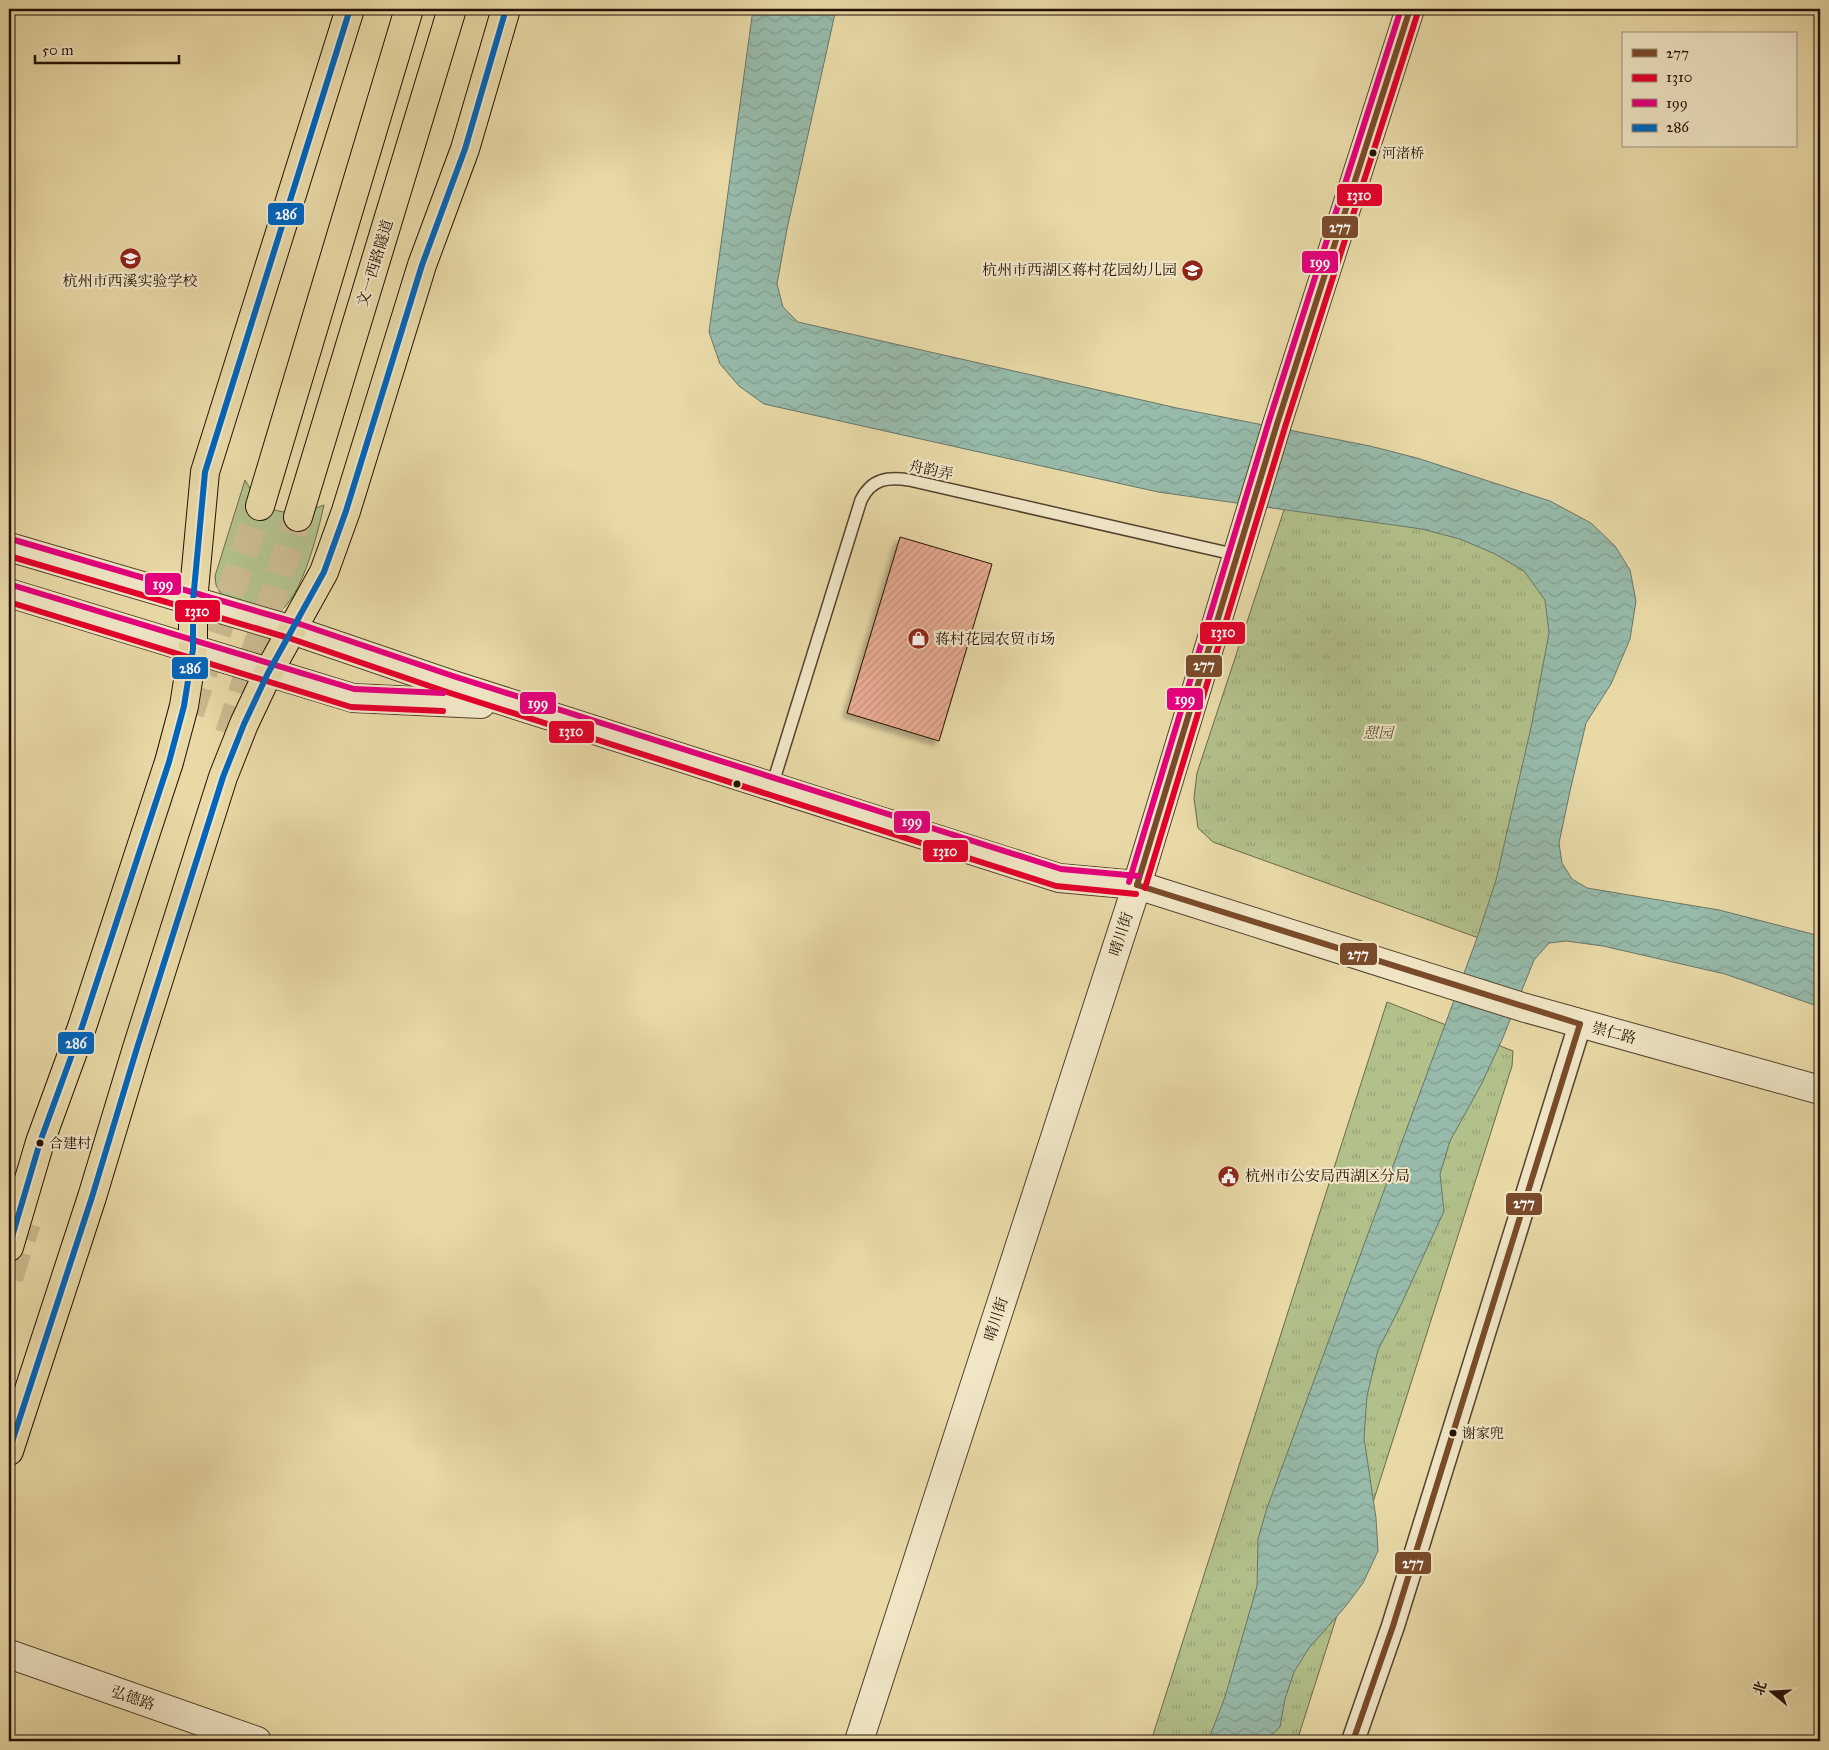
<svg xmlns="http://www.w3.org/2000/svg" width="1829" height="1750" font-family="'IM FELL Great Primer','Noto Serif SC',serif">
  <defs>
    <pattern id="park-tufts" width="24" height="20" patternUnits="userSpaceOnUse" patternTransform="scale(1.25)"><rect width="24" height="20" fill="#b2c08a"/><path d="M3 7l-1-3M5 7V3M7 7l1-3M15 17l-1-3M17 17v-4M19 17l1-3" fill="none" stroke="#99a475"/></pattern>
    <pattern id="water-waves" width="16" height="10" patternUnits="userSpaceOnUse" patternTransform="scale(1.25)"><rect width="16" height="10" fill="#97baaa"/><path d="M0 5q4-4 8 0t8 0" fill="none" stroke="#829f91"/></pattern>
    <pattern id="building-hatch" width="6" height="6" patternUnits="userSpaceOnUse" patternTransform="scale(1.25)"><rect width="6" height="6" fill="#e6aa90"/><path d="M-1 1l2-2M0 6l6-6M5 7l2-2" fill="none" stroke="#c5917b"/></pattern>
    <filter id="shadow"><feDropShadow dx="-4.5" dy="4.5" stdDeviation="2.5" flood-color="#0004"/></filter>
  </defs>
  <rect width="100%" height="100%" fill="#e8d9a7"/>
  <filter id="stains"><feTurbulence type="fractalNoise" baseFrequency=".004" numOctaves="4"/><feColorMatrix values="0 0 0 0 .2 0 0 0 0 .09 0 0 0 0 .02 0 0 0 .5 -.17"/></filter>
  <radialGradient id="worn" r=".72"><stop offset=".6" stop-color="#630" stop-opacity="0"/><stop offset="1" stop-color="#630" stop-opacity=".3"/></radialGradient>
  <path fill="#b2c08a" stroke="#6b6847" d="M245,480C249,486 252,493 256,498C275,518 302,514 324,505C318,532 302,597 279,612L221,594L216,585L215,576Z"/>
  <g fill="url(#park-tufts)" stroke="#6b6847">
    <polygon points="1289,495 1446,522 1532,565 1560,621 1487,941 1213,842 1198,828 1194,798 1197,773"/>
    <polygon points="1387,1002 1513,1051 1512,1066 1297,1741 1151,1741"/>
  </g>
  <polygon fill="url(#water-waves)" stroke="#697668" points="753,9 836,9 787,229 777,284 783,307 798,322 1177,408 1370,446 1417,458 1550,501 1591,523 1615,546 1630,570 1636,601 1630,639 1611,684 1586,723 1570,791 1559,843 1562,863 1572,879 1587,888 1719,910 1820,936 1820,1007 1725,974 1603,946 1566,941 1549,943 1534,960 1502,1040 1481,1085 1450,1141 1440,1174 1444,1211 1400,1307 1378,1350 1367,1396 1364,1438 1376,1518 1378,1551 1363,1583 1345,1607 1309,1648 1294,1672 1285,1699 1280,1727 1265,1741 1208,1741 1225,1697 1257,1586 1258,1539 1267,1508 1477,938 1496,880 1532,723 1549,633 1545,600 1524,571 1495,554 1460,539 1422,529 1158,492 764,404 739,386 720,364 709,332"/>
  <polygon fill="url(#building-hatch)" stroke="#241004" filter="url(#shadow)" points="900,537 992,564 939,741 847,713"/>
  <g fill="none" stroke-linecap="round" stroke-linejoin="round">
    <g stroke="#cbbb8f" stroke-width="28" stroke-dasharray="28 14" stroke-linecap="butt">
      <polyline points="190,713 260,506"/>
      <polyline points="229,734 298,517"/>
      <polyline points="9,1278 27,1223"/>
    </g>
    <defs>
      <path id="service" d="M772,786L861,500C872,478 888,477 909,480L1237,555"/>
      <polyline id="minor" points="1353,1741 1393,1626 1580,1024"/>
      <g id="tertiary">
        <polyline points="9,547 292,630 450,684 1059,878 1137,885 1522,1007 1820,1090"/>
        <polyline points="9,593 353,698 481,704"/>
        <polyline points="9,1654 257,1741"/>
        <polyline points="859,1741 1137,885 1277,424 1410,9"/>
      </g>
      <g id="primary">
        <polyline points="9,1247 40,1142 82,1027 169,762 184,706 193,649 193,601 205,472 350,9"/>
        <polyline points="9,1451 92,1197 137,1048 223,777 244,724 268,673 324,572 346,511 422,265 465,149 506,9"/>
      </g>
      <g id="trunk">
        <polyline points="260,506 409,9"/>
        <polyline points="298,517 452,9"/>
      </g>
    </defs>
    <use href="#service" stroke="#55422d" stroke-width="14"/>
    <use href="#minor" stroke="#55422d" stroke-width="25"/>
    <use href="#tertiary" stroke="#55422d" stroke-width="30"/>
    <use href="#primary" stroke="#241004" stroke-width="30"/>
    <use href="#trunk" stroke="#241004" stroke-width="30"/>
    <use href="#service" stroke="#f0e6c6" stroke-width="11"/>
    <use href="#minor" stroke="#f0e6c6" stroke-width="22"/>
    <use href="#tertiary" stroke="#f0e6c6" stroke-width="28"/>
    <use href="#primary" stroke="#e8d9a7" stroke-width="28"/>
    <use href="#trunk" stroke="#e8d9a7" stroke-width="28"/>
    <defs>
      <g id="bus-1">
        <polyline points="1137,885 1277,424 1410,9"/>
        <polyline points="1137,885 1580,1024"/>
        <polyline points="1353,1741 1393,1626 1580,1024"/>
      </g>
      <g id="bus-2">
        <polyline points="9,556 289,638 447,692 1056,886 1136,894"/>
        <polyline points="9,602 351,707 443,711"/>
        <polyline points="1145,888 1285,427 1418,12"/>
      </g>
      <g id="bus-3">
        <polyline points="11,539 294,622 453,676 1061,869 1138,876"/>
        <polyline points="12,585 354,689 443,693"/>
        <polyline points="1129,882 1269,421 1401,9"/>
      </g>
      <g id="bus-4">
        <polyline points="9,1247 40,1142 82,1027 169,762 184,706 193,649 193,601 205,472 350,9"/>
        <polyline points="9,1451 92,1197 137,1048 223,777 244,724 268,673 324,572 346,511 422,265 465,149 506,9"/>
      </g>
    </defs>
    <use href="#bus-1" stroke="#f0e6c6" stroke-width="10"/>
    <use href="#bus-2" stroke="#f0e6c6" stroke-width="10"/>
    <use href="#bus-3" stroke="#f0e6c6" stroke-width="10"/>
    <use href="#bus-4" stroke="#f0e6c6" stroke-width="10"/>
    <use href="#bus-1" stroke="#7a4b2a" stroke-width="6"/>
    <use href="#bus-2" stroke="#e4002b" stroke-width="6"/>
    <use href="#bus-3" stroke="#e5007d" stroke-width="6"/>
    <use href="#bus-4" stroke="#0065bd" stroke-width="6"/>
  </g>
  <defs>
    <symbol id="school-disc" viewBox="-11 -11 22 22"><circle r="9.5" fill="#8f2418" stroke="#f0e6c6"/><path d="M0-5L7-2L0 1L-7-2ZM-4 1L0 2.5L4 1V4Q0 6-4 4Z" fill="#fff"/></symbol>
    <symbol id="shop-disc" viewBox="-11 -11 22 22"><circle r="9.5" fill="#8f2418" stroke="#f0e6c6"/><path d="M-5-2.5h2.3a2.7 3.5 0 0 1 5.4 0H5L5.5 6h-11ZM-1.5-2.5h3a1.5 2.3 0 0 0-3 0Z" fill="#fff"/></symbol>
    <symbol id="civic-disc" viewBox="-11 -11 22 22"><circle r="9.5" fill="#8f2418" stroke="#f0e6c6"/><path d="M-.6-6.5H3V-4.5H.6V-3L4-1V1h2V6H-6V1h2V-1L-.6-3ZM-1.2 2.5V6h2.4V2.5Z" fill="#fff"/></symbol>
  </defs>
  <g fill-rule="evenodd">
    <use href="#school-disc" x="118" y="246" width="25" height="25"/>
    <use href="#school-disc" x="1180" y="258" width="25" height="25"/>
    <use href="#shop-disc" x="906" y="626" width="25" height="25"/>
    <use href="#civic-disc" x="1216" y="1164" width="25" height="25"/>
  </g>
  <g fill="#241004" stroke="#f0e6c6" stroke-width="2">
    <circle cx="1373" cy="153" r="4.5"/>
    <circle cx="737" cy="784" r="4.5"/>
    <circle cx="40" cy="1143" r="4.5"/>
    <circle cx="1453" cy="1433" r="4.5"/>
  </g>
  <g text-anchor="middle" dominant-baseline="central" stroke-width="4.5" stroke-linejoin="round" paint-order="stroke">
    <g font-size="14" fill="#241004" stroke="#f0e6c6" text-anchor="start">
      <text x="1382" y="153">河渚桥</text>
      <text x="49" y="1143">合建村</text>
      <text x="1462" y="1433">谢家兜</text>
    </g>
    <g font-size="15" fill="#241004" stroke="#f0e6c6">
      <text transform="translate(375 263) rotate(-73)">文一西路隧道</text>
      <text transform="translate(931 470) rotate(12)">舟韵弄</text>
      <text transform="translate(1121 934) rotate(-72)">晴川街</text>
      <text transform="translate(1614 1033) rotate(15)">崇仁路</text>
      <text transform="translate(996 1319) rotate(-72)">晴川街</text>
      <text transform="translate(133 1698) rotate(19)">弘德路</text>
    </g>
    <g font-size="15" fill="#241004" stroke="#f0e6c6" text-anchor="start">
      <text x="1177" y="270" text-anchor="end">杭州市西湖区蒋村花园幼儿园</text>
      <text x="130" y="281" text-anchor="middle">杭州市西溪实验学校</text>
      <text x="935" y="639">蒋村花园农贸市场</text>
      <text x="1245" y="1176">杭州市公安局西湖区分局</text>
    </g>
    <g font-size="15" font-style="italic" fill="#564e33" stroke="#f0e6c6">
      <text x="1378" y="733">憇园</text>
    </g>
  </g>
  <g stroke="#f0e6c6" stroke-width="2">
    <rect x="1336" y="183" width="47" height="24" rx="5" fill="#e4002b"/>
    <rect x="267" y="202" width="38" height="24" rx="5" fill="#0065bd"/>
    <rect x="1321" y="215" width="38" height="24" rx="5" fill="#7a4b2a"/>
    <rect x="1301" y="250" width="38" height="24" rx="5" fill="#e5007d"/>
    <rect x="144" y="572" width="38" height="24" rx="5" fill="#e5007d"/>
    <rect x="174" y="599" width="47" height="24" rx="5" fill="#e4002b"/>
    <rect x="1199" y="621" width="47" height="24" rx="5" fill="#e4002b"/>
    <rect x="1185" y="654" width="38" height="24" rx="5" fill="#7a4b2a"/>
    <rect x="171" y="656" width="38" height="24" rx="5" fill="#0065bd"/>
    <rect x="1166" y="687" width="38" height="24" rx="5" fill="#e5007d"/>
    <rect x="519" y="691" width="38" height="24" rx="5" fill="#e5007d"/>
    <rect x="548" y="720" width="47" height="24" rx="5" fill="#e4002b"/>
    <rect x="893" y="810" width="38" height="24" rx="5" fill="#e5007d"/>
    <rect x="922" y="839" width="47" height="24" rx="5" fill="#e4002b"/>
    <rect x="1339" y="942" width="39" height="24" rx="5" fill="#7a4b2a"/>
    <rect x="57" y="1031" width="38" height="24" rx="5" fill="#0065bd"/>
    <rect x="1505" y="1192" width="38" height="24" rx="5" fill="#7a4b2a"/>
    <rect x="1394" y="1551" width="38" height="24" rx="5" fill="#7a4b2a"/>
  </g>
  <g font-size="14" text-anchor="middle" font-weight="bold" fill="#fff">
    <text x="1359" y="200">1310</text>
    <text x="286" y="219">286</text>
    <text x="1340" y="232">277</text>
    <text x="1320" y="267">199</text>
    <text x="163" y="589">199</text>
    <text x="197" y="616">1310</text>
    <text x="1223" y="637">1310</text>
    <text x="1204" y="670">277</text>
    <text x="190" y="673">286</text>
    <text x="1185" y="704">199</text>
    <text x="538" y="708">199</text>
    <text x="571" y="736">1310</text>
    <text x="912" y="826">199</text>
    <text x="945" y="856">1310</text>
    <text x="1358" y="959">277</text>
    <text x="76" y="1048">286</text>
    <text x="1524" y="1208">277</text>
    <text x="1413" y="1568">277</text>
  </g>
  <rect width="1829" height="1750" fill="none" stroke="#e8d9a7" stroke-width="30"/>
  <rect x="10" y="10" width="1809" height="1730" fill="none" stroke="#241004" stroke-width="2.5"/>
  <rect x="15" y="15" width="1799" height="1720" fill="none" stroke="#241004"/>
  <rect x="1622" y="32" width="175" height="115" fill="#f0e6c6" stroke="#9e9078"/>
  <rect x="1632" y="49" width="25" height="8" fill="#7a4b2a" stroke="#9e9078"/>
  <text x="1666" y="58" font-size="15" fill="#241004">277</text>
  <rect x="1632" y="74" width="25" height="8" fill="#e4002b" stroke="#9e9078"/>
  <text x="1666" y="82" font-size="15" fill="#241004">1310</text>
  <rect x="1632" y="99" width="25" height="8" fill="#e5007d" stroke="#9e9078"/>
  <text x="1666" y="108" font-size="15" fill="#241004">199</text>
  <rect x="1632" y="124" width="25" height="8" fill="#0065bd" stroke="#9e9078"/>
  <text x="1666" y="132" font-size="15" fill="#241004">286</text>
  <g transform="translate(1772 1692) rotate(288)" stroke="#f0e6c6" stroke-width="4" paint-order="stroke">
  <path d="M0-4L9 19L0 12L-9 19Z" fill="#241004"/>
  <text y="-8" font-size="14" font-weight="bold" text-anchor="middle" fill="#241004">北</text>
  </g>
  <path d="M35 55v8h144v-8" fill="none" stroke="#241004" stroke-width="2.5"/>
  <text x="42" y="55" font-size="15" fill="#241004" stroke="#f0e6c6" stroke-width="4" paint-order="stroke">50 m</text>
  <rect width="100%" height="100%" filter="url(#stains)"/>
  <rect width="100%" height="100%" fill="url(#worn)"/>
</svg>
